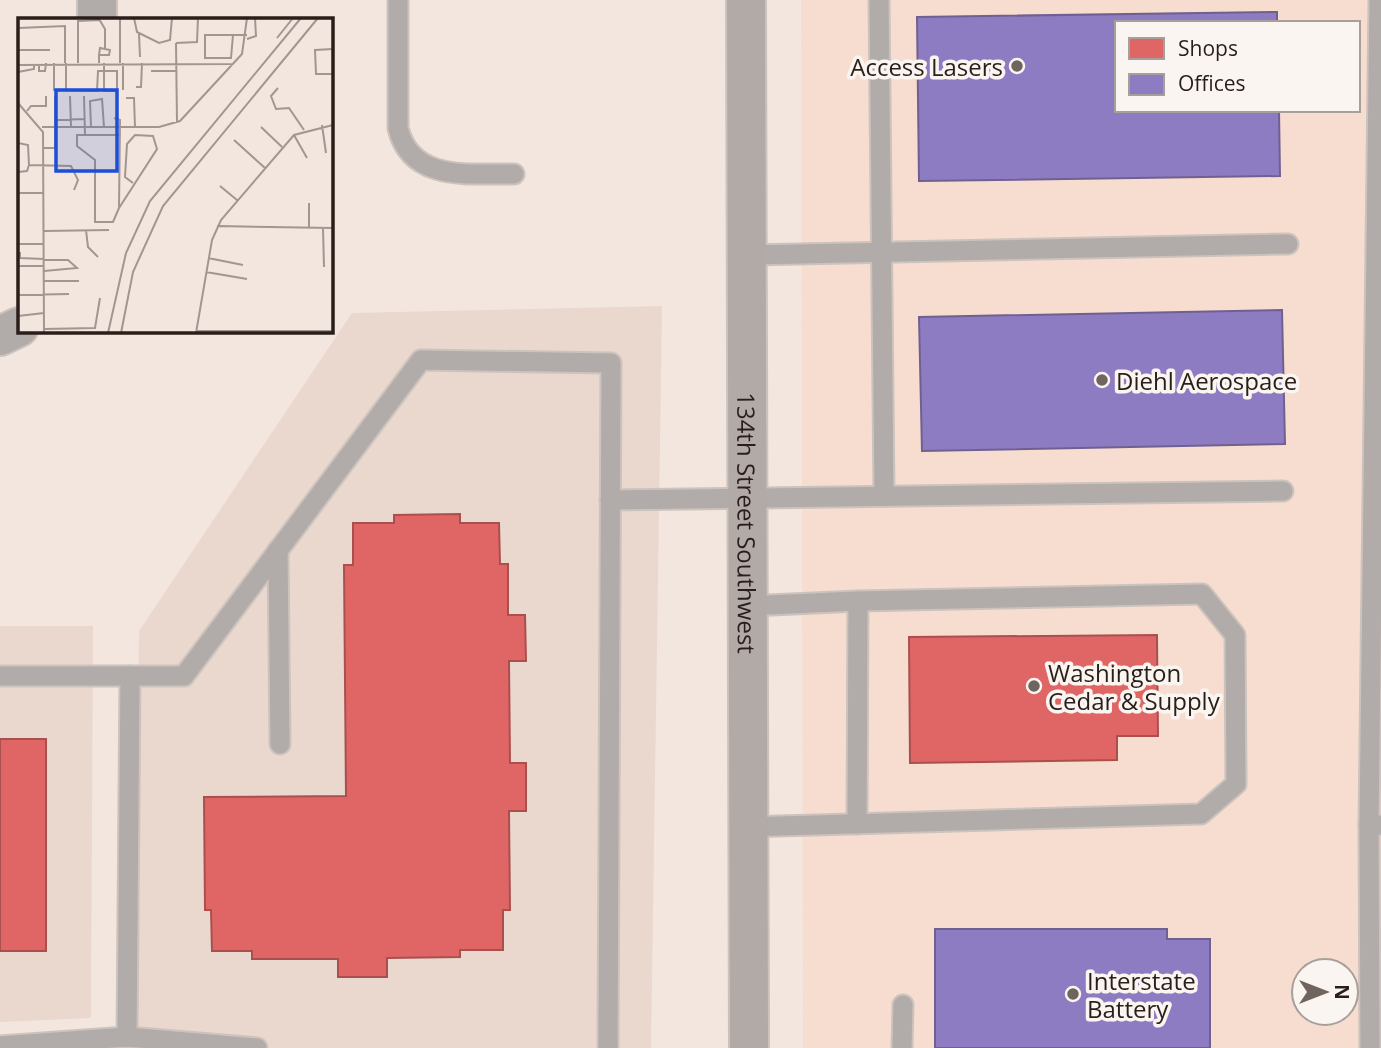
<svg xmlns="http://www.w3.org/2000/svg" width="1381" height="1048" font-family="'Open Sans',sans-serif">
  <rect width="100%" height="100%" fill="#f3e6df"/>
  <g fill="#ead7ce">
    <polygon points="662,306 651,1048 135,1048 139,631 352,313"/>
    <polygon points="0,626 93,626 91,1018 0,1022"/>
  </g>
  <path fill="#f7ddd0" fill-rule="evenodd" d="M801,0H1381V1048H803ZM1117,23H1358V110H1117ZM1304,971H1346V1013H1304Z"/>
  <g fill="#e06666" stroke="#a9504f" stroke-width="2">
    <polygon points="460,514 460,523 499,523 500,564 508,564 508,615 525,615 526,661 509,661 510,763 526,763 526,811 509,811 510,910 503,910 503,950 460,950 460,957 387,958 387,977 338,977 338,959 252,959 252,951 212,951 211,910 205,910 204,797 346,796 344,565 353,565 353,523 394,523 394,515"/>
    <polygon points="1157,635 1158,736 1117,736 1117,760 910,763 909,637"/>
    <rect x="0" y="739" width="46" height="212"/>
  </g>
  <g fill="#8e7cc3" stroke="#706090" stroke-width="2">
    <polygon points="1277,12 1277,23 1117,23 1117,110 1279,110 1280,176 919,181 917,17"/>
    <polygon points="1282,310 1285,444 922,451 919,317"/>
    <polygon points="935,929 1167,929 1167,939 1210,939 1210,1048 935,1048"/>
  </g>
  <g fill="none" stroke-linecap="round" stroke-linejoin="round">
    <defs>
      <g id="lane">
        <path d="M398,0V128C411,183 471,173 514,174"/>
        <polyline points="879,0 884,496"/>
        <polyline points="747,255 1288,244"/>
        <polyline points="610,500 1283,491"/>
        <polyline points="278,550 280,744"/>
        <polyline points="748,606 858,601 1202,594 1235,635 1236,784 1201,814 748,827"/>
        <polyline points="0,676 184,676 421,360 611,363 608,1048"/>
        <polyline points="857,824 858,601"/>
        <polyline points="1369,825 1379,0"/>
        <polyline points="127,1037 130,676"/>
        <polyline points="0,1046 127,1037 257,1048"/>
        <polyline points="902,1048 903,1005"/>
        <polyline points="1370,1048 1369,825 1380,825"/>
      </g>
      <g id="street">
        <polyline points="97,19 97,0"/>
        <polyline points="0,336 19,327"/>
      </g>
      <g id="secondary">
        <path id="s1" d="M746,0L749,1048"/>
      </g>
    </defs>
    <use href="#lane" stroke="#cdc3bd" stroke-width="23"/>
    <use href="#street" stroke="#cdc3bd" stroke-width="42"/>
    <use href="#secondary" stroke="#cdc3bd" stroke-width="42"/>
    <use href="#lane" stroke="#b1aba9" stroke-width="19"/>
    <use href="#street" stroke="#b1aba9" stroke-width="38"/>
    <use href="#secondary" stroke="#b2aaa7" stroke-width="38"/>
  </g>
  <g fill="#70645e" stroke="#fbf5f1" stroke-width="2.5">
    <circle cx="1017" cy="66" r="7"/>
    <circle cx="1102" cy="380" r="7"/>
    <circle cx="1034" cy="686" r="7"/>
    <circle cx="1073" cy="994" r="7"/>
  </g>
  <g text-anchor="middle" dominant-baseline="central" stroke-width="7" stroke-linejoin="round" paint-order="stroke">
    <g font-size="24" fill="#291e19" stroke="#fbf5f1" text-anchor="start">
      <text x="1003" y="66" text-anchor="end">Access Lasers</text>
      <text x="1116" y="380">Diehl Aerospace</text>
      <text x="1048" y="672">Washington<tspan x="1048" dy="28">Cedar &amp; Supply</tspan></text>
      <text x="1087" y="980">Interstate<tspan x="1087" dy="28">Battery</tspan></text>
    </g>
    <g font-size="24" fill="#291e19" stroke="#fbf5f1">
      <text stroke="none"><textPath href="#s1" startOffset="523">134th Street Southwest</textPath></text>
    </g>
  </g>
  <g transform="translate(18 18)">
    <rect width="315" height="315" fill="#f3e6df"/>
    <path fill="none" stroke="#a29690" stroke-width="2" d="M116,0L119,14L141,25L152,22L154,0M81,1L87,11V30M0,10L47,8V45M121,16L122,39M215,17L213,40H187V17H229M259,20L275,0M229,21L238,18L237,0M158,25L159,104M158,25L179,24L180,0M315,31L297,32L298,56H315M0,32H32M36,45V72L81,73M48,45V73M60,45V3L81,2M81,45V37L82,30L92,32L91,37H81M102,45V0M21,46V53H27L28,45M0,47L216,46M133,53H158M0,54L16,51V46M118,69H123L124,45M260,70L253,78L258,91L271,90L286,112M105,72V45M79,73L80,53H99V73H86V45M52,78L53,109M66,78L67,117M108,80H116L117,109M0,85L25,114L26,315M9,93L13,88H28V78M96,100L102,102L101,190L139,131L135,118L117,117L109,126L107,159L115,165M37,102L67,101M304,107L308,135M24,109H141L162,103L224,36L229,0M73,109L72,83L84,81L86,109M243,109L264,129M276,117L289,140M216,122L247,150M0,125L10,127L11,147M25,130H37V78M0,154L9,153L11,147L53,148L60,162L56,172M202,168L219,182M0,175H26M101,190L95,204H77V142L59,128V117H102M199,208L315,210M291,210V185M305,210L306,249M68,212L70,229L80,239M26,213L91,212M0,226H26M2,234V240L26,241M190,240L225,247M0,248H26M26,253L59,250L50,242H26M188,254L229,261M26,263H61M0,277L51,276M0,298L26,295M26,311L77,310L82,280M178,313H315M90,315L108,235L132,183L283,0M103,315L115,254L145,188L300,0M178,315L194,222L203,202L276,117L315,107"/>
    <path fill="#1d4ed8" fill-opacity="0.15" stroke="#1d4ed8" stroke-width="3.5" d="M38,72H99V153H38Z"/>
    <rect width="315" height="315" fill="none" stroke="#291e19" stroke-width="3.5"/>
  </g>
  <rect x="1115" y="21" width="245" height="91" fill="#fbf5f1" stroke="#a79f9b" stroke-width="2"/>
  <rect x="1129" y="38" width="35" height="21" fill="#e06666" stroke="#a79f9b" stroke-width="2"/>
  <text x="1178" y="56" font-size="21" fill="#291e19">Shops</text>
  <rect x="1129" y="74" width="35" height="21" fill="#8e7cc3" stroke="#a79f9b" stroke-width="2"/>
  <text x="1178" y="91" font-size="21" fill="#291e19">Offices</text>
  <g transform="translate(1325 992) rotate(90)"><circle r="33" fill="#fbf5f1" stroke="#a79f9b" stroke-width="2"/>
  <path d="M0-5L12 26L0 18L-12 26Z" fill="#70645e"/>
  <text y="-10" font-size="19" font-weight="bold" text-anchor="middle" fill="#291e19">N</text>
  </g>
</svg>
